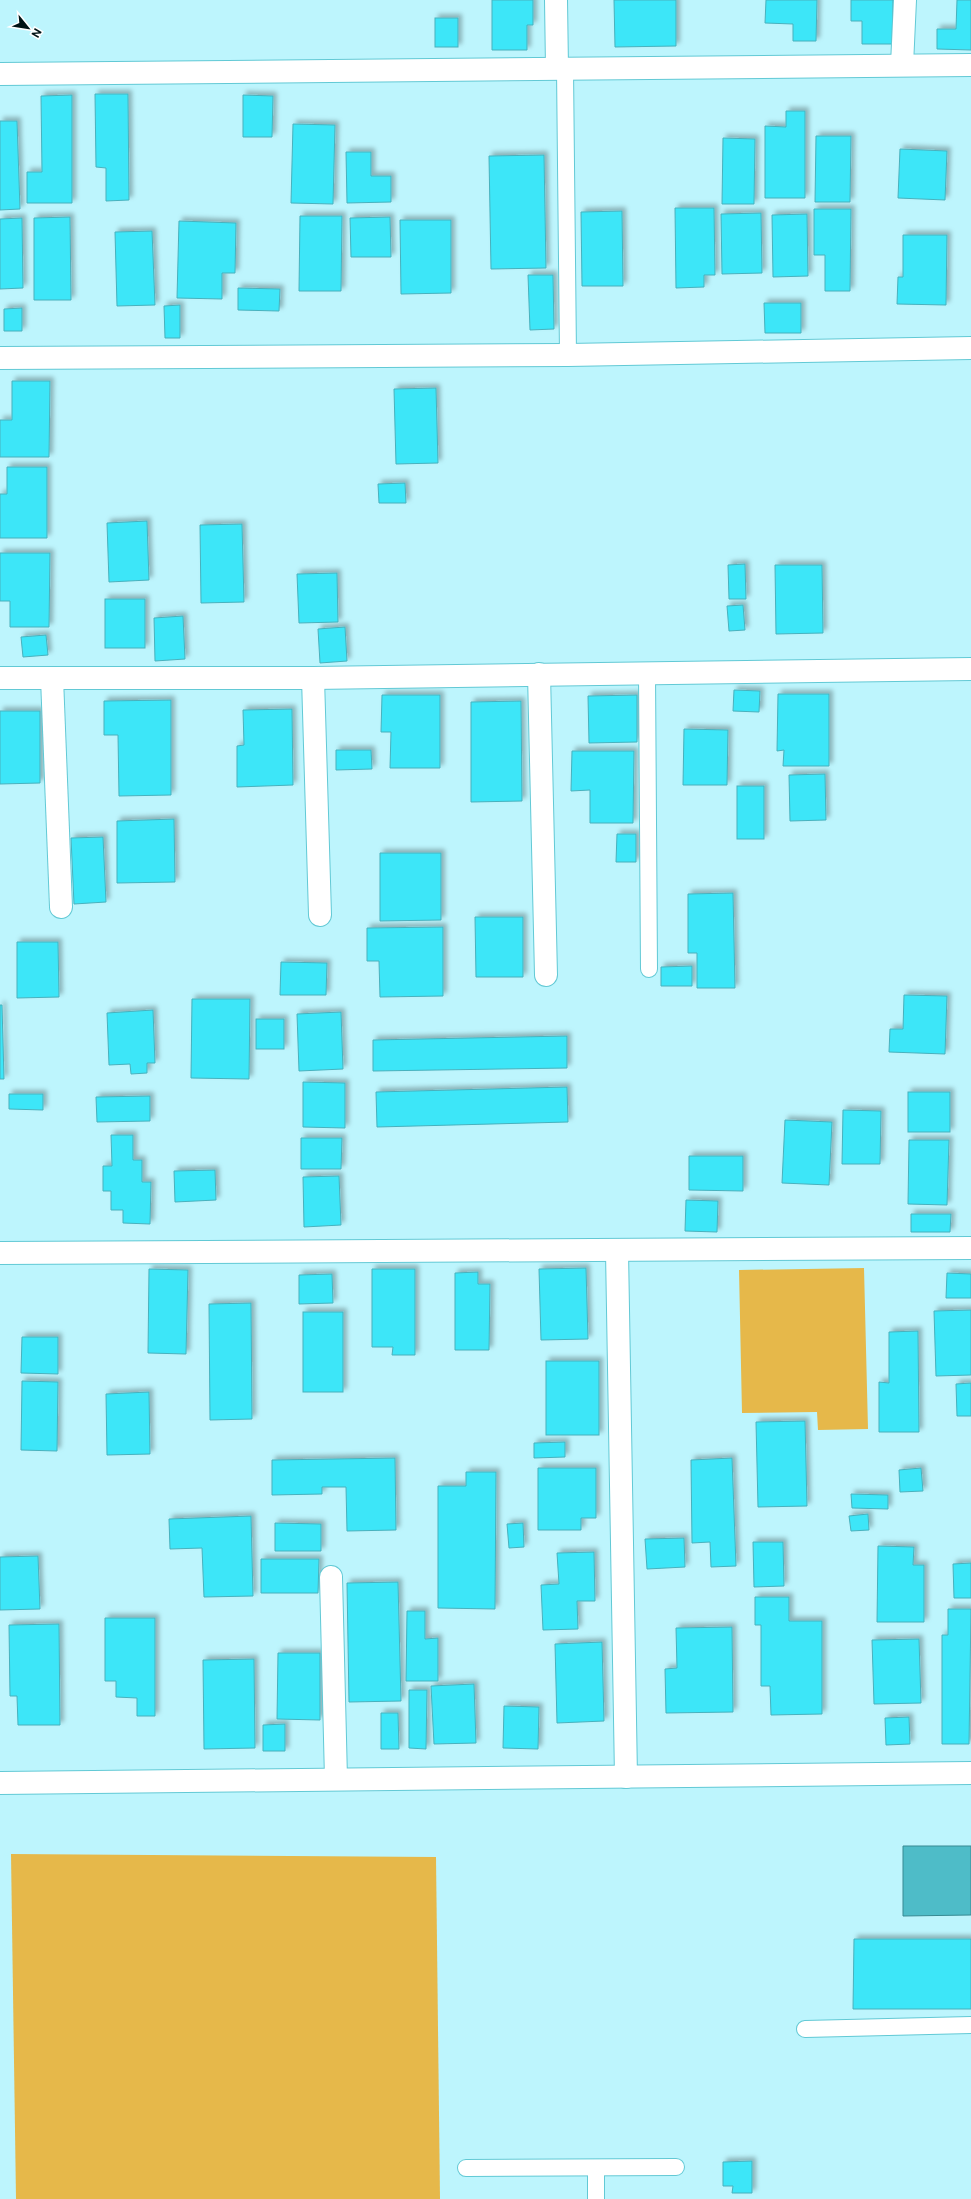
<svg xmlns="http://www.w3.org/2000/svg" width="971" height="2199" font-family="'Public Sans',sans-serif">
  <defs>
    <filter id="shadow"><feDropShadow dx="3.5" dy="-3.5" stdDeviation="2" flood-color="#0004"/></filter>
  </defs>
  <rect width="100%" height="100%" fill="#bdf5fd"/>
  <g fill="#e6b84a">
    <polygon points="864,1268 868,1429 818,1430 817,1412 742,1413 739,1270"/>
    <polygon points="11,1854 436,1857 440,2199 16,2199"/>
  </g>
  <polygon fill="#4ebcc8" stroke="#378992" points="903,1846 971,1846 971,1915 903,1916"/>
  <g fill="#3ce6f8" stroke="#48b1bd" filter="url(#shadow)">
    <polygon points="492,0 533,0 533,25 527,25 527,50 492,50"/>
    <polygon points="614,0 676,0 676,46 615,47"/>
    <polygon points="766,0 817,0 816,41 793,41 793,24 765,23"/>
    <polygon points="851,0 893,0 892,44 862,44 862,21 851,21"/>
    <polygon points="957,0 971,0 971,50 937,49 937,29 956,29"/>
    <rect x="435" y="18" width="23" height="29"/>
    <polygon points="95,94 128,94 129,200 106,201 106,168 96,167"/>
    <polygon points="72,95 72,203 27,203 27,172 42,172 41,96"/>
    <polygon points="243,95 273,96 272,137 243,137"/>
    <polygon points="786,111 805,111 805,198 765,198 765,126 786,127"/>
    <polygon points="0,121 17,121 20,209 0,210"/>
    <polygon points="293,124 335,125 333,204 291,203"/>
    <polygon points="816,136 851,136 850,202 815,202"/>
    <polygon points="723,138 755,139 754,204 722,204"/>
    <polygon points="900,149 947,151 945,200 898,198"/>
    <polygon points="346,152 371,152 371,176 391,176 391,202 347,203"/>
    <polygon points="544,155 546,268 491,269 489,156"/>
    <polygon points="675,208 714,208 715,275 704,275 704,287 676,288"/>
    <polygon points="814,209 851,209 850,291 825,291 825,255 814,255"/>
    <polygon points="622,211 623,286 582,286 581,212"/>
    <polygon points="761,213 762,273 722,274 721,214"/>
    <polygon points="807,214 808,276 773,277 772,215"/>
    <polygon points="300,216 342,216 341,291 299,291"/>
    <polygon points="70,217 71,300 34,300 34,218"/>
    <polygon points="390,217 391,257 351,257 350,218"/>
    <polygon points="22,218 23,288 0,289 0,219"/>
    <polygon points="400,220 451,220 451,293 401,294"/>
    <polygon points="179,221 236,223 235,273 222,273 222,299 177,298"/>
    <polygon points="152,231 155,305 117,306 115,232"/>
    <polygon points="903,235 947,235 946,305 897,304 898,277 903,277"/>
    <polygon points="528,275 553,275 554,329 530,330"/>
    <polygon points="238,288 280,289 279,311 238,310"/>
    <polygon points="764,303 801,303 801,333 765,333"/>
    <polygon points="180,305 180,338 165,338 164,306"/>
    <polygon points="22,308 22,331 4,331 4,309"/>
    <polygon points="12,381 50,381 49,457 0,457 0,420 12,420"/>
    <polygon points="436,388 438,463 396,464 394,389"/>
    <polygon points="7,467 47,467 47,538 0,538 0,494 7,494"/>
    <polygon points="405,483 406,503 379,503 378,484"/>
    <polygon points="147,521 149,580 109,582 107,523"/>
    <polygon points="242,524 244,602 201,603 200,525"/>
    <polygon points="0,553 50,553 49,627 10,627 10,601 0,601"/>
    <polygon points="745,564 746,599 729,599 728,565"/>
    <polygon points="775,565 822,565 823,633 776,634"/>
    <polygon points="337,573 338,622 299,623 297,574"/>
    <rect x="105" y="599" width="40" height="49"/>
    <polygon points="743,605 745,630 729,631 727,606"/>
    <polygon points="183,616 185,659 155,661 154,618"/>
    <polygon points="345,627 347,661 320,663 318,629"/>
    <polygon points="46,635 48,655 23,657 21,637"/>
    <polygon points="734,690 760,691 759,712 733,711"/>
    <polygon points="778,694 829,694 829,766 783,766 784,750 777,751"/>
    <polygon points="382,695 440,695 440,768 390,768 391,732 381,732"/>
    <polygon points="637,695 637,742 589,743 588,696"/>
    <polygon points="171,700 171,795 119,796 118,735 104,735 104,701"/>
    <polygon points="521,701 522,801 471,802 471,702"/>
    <polygon points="292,709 293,785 237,787 237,746 244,745 243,710"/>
    <polygon points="0,711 40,711 40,783 0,784"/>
    <polygon points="684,729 728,730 727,785 683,785"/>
    <polygon points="336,750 371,750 372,769 336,770"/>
    <polygon points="572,751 634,751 633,823 590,823 590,790 571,791"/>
    <polygon points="825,774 826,820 790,821 789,775"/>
    <rect x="737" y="786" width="27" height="53"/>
    <polygon points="174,819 175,882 117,883 117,821"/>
    <polygon points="617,834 636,834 636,862 616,862"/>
    <polygon points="103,837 106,902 74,904 71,838"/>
    <polygon points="380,853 441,853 441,920 380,921"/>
    <polygon points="733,893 735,988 697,988 697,953 688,953 688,894"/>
    <polygon points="475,917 523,917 523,977 476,977"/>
    <polygon points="443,927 443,996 380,997 379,961 367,961 367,928"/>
    <polygon points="17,942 58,942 59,997 17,998"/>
    <polygon points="281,962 327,963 326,995 280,995"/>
    <polygon points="692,966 692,986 661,986 661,967"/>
    <polygon points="904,995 947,996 945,1054 889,1052 890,1029 903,1029"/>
    <polygon points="192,999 250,999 249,1079 191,1078"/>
    <polygon points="0,1005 2,1005 4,1079 0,1079"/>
    <polygon points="153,1010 155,1063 147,1063 147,1073 131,1074 130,1064 109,1065 107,1013"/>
    <polygon points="341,1012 343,1069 299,1071 297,1014"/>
    <rect x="256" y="1019" width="28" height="30"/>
    <polygon points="567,1036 567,1068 373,1071 373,1040"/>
    <polygon points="303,1082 345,1083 345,1128 303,1127"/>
    <polygon points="567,1087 568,1122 377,1127 376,1092"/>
    <rect x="908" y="1092" width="42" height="40"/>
    <polygon points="9,1094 43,1094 43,1110 9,1109"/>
    <polygon points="150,1096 150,1121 97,1122 96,1097"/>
    <polygon points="843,1110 881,1111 880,1164 842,1164"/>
    <polygon points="785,1120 832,1122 829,1185 782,1183"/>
    <polygon points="111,1135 133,1135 133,1160 142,1160 142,1182 151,1182 150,1224 123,1223 123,1210 111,1210 111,1191 103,1191 103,1166 112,1166"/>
    <polygon points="301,1138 342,1138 341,1169 301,1169"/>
    <polygon points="909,1140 949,1140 947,1205 908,1204"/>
    <polygon points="689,1156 743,1156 743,1191 689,1190"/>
    <polygon points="215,1170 216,1200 175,1202 174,1171"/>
    <polygon points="339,1176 341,1225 304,1227 303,1177"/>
    <polygon points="686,1200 718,1201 717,1232 685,1231"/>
    <polygon points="911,1214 951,1214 950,1232 911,1232"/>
    <polygon points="586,1268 588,1339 541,1340 539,1269"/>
    <polygon points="149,1269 188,1270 186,1354 148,1353"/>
    <polygon points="372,1269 415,1269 415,1355 392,1355 393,1347 372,1347"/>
    <polygon points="478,1272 478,1284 490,1284 489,1350 455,1350 455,1273"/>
    <polygon points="947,1273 971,1274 971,1298 946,1298"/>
    <polygon points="332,1274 333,1303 299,1304 299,1275"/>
    <polygon points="251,1303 252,1419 210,1420 209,1304"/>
    <polygon points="971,1310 971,1375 936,1376 934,1311"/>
    <rect x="303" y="1312" width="40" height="80"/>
    <polygon points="918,1331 919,1432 879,1432 879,1382 889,1383 889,1332"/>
    <polygon points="22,1337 58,1337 58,1374 21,1373"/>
    <rect x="546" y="1361" width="53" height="74"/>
    <polygon points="22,1381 58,1382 57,1451 21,1450"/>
    <polygon points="971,1383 971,1416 957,1416 956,1384"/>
    <polygon points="149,1392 150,1454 107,1455 106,1394"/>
    <polygon points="805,1421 807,1506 758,1507 756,1422"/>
    <polygon points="565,1442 565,1457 534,1458 534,1443"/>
    <polygon points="395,1458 396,1530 347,1531 346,1487 322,1487 322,1494 272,1495 272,1460"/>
    <polygon points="732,1458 736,1566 711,1567 710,1542 692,1543 691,1460"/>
    <polygon points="538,1468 596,1468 596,1518 581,1518 581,1530 538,1530"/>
    <polygon points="921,1468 923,1491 900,1492 899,1470"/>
    <polygon points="466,1472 496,1472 495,1609 438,1608 438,1486 466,1486"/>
    <polygon points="851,1494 888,1495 888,1509 852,1508"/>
    <polygon points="868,1514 869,1530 851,1531 849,1516"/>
    <polygon points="251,1516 253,1596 204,1597 202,1548 170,1549 169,1519"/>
    <polygon points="275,1523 321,1524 321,1551 275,1551"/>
    <polygon points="523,1523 524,1547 509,1548 507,1524"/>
    <polygon points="684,1538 685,1567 647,1569 645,1539"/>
    <polygon points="753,1542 783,1542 784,1586 754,1587"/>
    <polygon points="878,1546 914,1547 913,1565 924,1565 924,1622 877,1622"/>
    <polygon points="594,1552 595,1601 577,1601 578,1629 543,1630 541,1585 559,1584 557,1553"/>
    <polygon points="38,1556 40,1609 0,1610 0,1557"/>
    <polygon points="261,1559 319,1559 318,1593 261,1593"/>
    <polygon points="971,1563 971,1598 954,1598 953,1564"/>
    <polygon points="398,1582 401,1701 349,1702 347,1583"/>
    <polygon points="755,1597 789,1597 789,1621 822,1621 822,1714 771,1715 770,1686 761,1686 761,1625 755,1625"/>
    <polygon points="948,1609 971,1609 969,1744 942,1744 942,1635 948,1635"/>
    <polygon points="407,1611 425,1611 425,1639 438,1638 438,1681 406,1681"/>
    <polygon points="105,1618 155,1618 155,1716 137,1716 137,1698 116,1697 116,1681 105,1681"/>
    <polygon points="59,1624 60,1725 18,1725 17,1696 10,1696 9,1625"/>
    <polygon points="732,1627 733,1712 666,1713 665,1669 677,1668 676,1628"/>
    <polygon points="919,1639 921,1703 874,1704 872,1640"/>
    <polygon points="602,1642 604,1721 557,1723 555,1644"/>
    <polygon points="278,1653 320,1653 320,1720 277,1719"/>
    <polygon points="254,1659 255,1748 204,1749 203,1660"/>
    <polygon points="474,1684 476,1743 434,1744 431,1686"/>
    <polygon points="409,1690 427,1690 426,1749 409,1748"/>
    <polygon points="504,1706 539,1707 538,1749 503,1748"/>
    <polygon points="381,1713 398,1713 399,1749 381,1749"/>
    <polygon points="909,1717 910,1744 886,1745 885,1718"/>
    <polygon points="285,1724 285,1751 263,1751 263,1725"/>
    <polygon points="854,1939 971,1939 971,2009 853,2009"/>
    <polygon points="752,2161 752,2193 732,2193 733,2186 723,2186 723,2162"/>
  </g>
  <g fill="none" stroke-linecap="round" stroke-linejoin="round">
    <defs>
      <g id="lane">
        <polyline points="565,69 568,355"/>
        <polyline points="647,673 649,969"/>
        <polyline points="805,2029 971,2025"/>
        <polyline points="466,2168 676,2167"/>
        <polyline points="596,2168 596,2199"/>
      </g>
      <g id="street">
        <polyline points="556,0 557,68"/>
        <polyline points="902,65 905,0"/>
        <polyline points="0,74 971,65"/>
        <polyline points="0,358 568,355 971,348"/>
        <polyline points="539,674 546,975"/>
        <polyline points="0,678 313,678 971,669"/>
        <polyline points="52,678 61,907"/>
        <polyline points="313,678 320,915"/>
        <polyline points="617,1251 626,1777"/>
        <polyline points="0,1253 971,1248"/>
        <polyline points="331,1577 336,1779"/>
        <polyline points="0,1783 971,1773"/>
      </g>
    </defs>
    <use href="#lane" stroke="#62c9d5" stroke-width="18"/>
    <use href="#street" stroke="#62c9d5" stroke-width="24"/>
    <use href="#lane" stroke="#fff" stroke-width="16"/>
    <use href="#street" stroke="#fff" stroke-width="22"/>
  </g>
  <g transform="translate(28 28) rotate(120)" stroke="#ffffff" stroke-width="3" paint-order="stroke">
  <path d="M0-3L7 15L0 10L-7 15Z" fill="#001315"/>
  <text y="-6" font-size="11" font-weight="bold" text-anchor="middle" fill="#001315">N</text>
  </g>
</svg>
